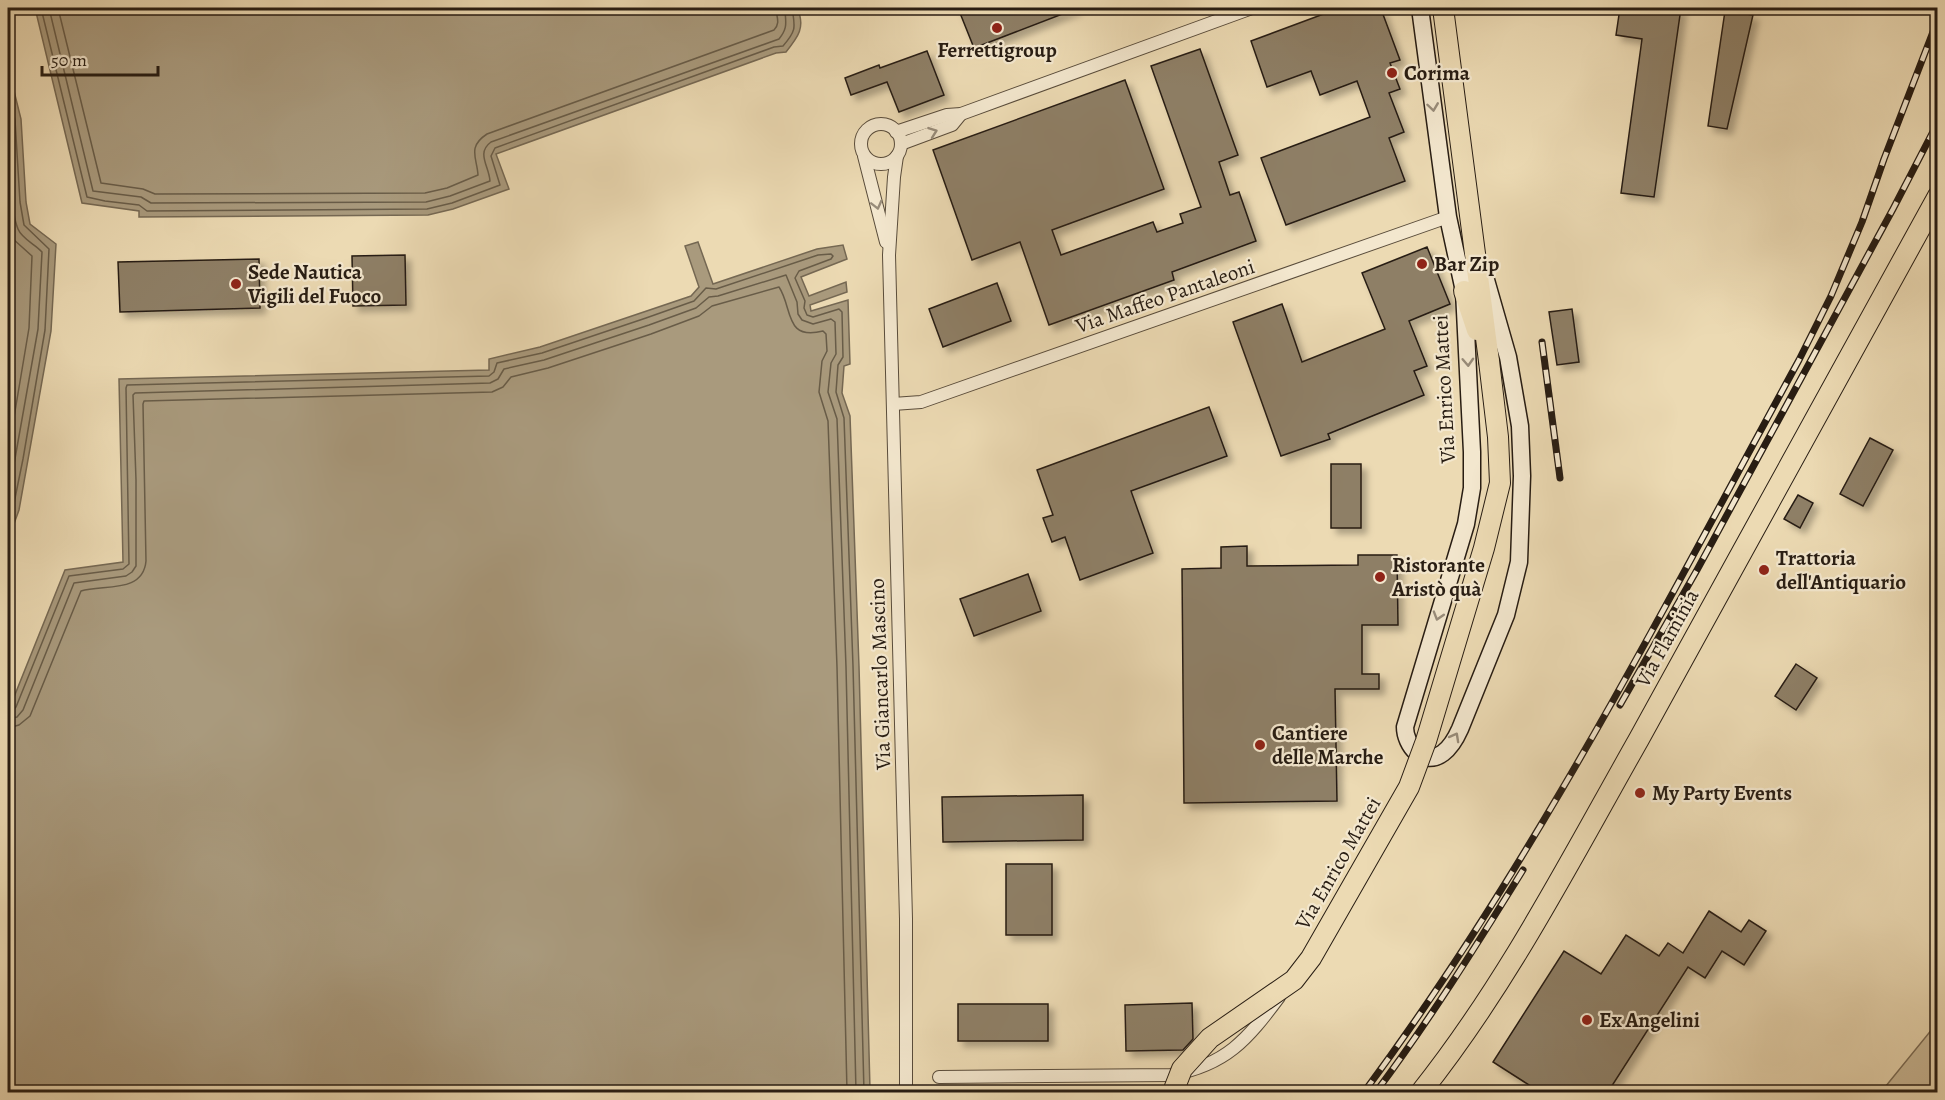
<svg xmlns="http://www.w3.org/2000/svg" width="1945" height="1100" font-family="Alegreya,serif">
  <defs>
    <filter id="shadow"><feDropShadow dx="5.5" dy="5.5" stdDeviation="3" flood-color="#0004"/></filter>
  </defs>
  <rect width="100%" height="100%" fill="#ecdab3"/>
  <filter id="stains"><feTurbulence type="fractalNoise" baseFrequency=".00333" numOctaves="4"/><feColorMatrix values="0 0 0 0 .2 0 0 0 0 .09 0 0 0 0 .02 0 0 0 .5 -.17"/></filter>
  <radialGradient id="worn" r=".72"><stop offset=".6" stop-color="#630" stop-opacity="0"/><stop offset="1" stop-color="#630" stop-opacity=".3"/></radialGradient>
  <polygon fill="#cbba98" stroke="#7a6c56" stroke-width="1.5" points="1937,1023 1937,1092 1881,1092"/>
  <g fill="#a99a7d" stroke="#756853" stroke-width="1.5">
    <path d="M35,8H797C806,27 798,37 786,52L776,53L496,154L509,189L453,209L428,215L139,217V211L82,203Z"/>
    <polygon points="8,67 21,119 26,202 30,224 56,244 51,331 19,510 8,540"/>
    <polygon points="698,242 713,284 817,249 843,245 847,259 801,277 809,296 846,282 847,292 810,305 811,311 848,300 850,364 844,366 842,393 850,416 859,666 870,1090 868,1092 8,1092 8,712 65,570 123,562 119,379 489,370 489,359 540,347 691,296 699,287 685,246"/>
  </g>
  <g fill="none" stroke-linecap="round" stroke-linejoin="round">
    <g stroke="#685c48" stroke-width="1.5">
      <path d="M41,8L87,197L105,201L139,205L147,211L427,209L452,203L500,185L491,156L495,148L774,47L783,46C797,30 795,27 792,8"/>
      <path d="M49,8L93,191L141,197L151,203L426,202L450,196L490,181C489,166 476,153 491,142L779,39C789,27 785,21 785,8"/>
      <path d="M58,8L101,183L143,189L155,194L425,193L447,188L478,175C477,158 467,147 487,134L774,30C781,23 776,16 776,8"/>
      <polyline points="8,91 15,120 20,202 24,225 49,249 45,330 23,459 13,508 8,523"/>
      <path d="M8,124C9,150 9,208 18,229C22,239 35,244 42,252L38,329L8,498"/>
      <polyline points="8,226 12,238 32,256 29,328 8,453"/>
      <polyline points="8,711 12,711 16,707 69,576 123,569 129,564 126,388 127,385 489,376 494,372 497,363 542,353 646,318 694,301 706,288 716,289 818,255 831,254 833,256 831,259 799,271 795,278 805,301 804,308 807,315 813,317 839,309 842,312 843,357 838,365 836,392 844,418 853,666 864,1092"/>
      <polyline points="8,719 17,717 23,710 74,583 126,576 132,572 136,566 136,480 133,395 135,393 490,383 498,379 504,369 544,360 649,325 696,308 709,297 718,296 786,275 797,302 798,314 802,320 813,324 831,319 835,322 836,354 831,363 828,392 837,419 846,667 856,1092"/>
      <path d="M8,728L19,725L30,716L81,591C103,584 143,594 146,561L143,404L144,401L492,392L503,387L511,377L548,368L651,334L699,316L712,306L779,287C793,308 784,341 823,331L826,334L827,351L822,361L819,392L828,421L837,667L847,1092"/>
    </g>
  </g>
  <g fill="#8e7f66" stroke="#281d13" stroke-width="1.5" filter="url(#shadow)">
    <polygon points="958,8 1078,8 974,48"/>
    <polygon points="1349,8 1371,8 1373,12 1381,9 1400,60 1390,63 1400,89 1389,93 1404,132 1389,138 1405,181 1286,225 1261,158 1370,117 1357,81 1320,95 1311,71 1267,87 1251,41 1337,9 1338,12"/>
    <polygon points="1620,8 1681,8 1654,197 1621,193 1642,39 1616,35"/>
    <polygon points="1725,11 1753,15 1727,129 1708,126"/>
    <polygon points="1200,49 1238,155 1219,162 1230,195 1239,192 1256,241 1172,272 1174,280 1049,325 1020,242 972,260 933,150 1125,80 1164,189 1052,230 1061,255 1153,222 1157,232 1183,223 1180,214 1201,207 1151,66"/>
    <polygon points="927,51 944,95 899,112 887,82 851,95 845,78 879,65 880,68"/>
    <polygon points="1427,247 1450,304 1409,321 1427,366 1414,371 1424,395 1328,434 1330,439 1281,456 1233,322 1282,304 1302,362 1385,329 1362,273"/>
    <polygon points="405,255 406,305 353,306 352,256"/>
    <polygon points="259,259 260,308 120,312 118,262"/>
    <polygon points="997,283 1011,321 943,347 929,309"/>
    <polygon points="1572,309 1579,362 1557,365 1549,312"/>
    <polygon points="1209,407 1227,456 1131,491 1153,553 1080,580 1065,537 1052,542 1043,518 1053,515 1037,470"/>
    <polygon points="1870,438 1893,450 1863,506 1840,494"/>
    <rect x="1331" y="464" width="30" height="64"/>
    <polygon points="1798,495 1813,503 1800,528 1784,519"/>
    <polygon points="1247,546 1247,566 1358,565 1358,555 1397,555 1398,625 1362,625 1362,674 1379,674 1379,689 1335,689 1337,801 1184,803 1182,569 1221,568 1221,547"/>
    <polygon points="1028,574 1041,611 974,636 960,599"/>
    <polygon points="1796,664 1817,678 1796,710 1775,696"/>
    <polygon points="1083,795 1083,840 943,842 942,797"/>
    <rect x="1006" y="864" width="46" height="71"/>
    <polygon points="1709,911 1741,932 1749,920 1766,931 1744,965 1722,951 1705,978 1688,967 1608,1092 1540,1092 1493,1062 1564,951 1601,974 1626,935 1659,956 1668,943 1683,953"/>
    <polygon points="1192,1003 1193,1039 1183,1050 1126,1051 1125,1005"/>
    <rect x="958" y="1004" width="90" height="37"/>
  </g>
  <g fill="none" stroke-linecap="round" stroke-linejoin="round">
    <defs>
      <g id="street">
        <circle cx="881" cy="144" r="20"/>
        <polyline points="896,132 947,115 961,114 1252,8"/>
        <polyline points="901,144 952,125 961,114"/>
        <polyline points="864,156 886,242"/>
        <polyline points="897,156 894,177 889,255 906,919 906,1092"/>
        <polyline points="893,404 921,402 1448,217"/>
        <path d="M939,1077L1171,1075C1226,1065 1247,1040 1279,997"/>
      </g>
      <path id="secondary" d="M1420,8L1448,217L1464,291L1472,452V488L1466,524L1405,727C1405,745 1423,768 1443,753C1451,747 1456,738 1460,729L1506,615L1519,562L1522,476L1520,426L1508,357L1484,273"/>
      <g id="primary">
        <polyline points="1443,8 1489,361"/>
        <polyline points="1464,291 1477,330"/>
        <path d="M1421,1092C1507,984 1571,859 1639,739C1740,558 1839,377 1938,196"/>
      </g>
    </defs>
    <use href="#street" stroke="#594c3b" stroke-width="14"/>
    <use href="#secondary" stroke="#281d13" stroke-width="19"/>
    <use href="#primary" stroke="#281d13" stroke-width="22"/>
    <use href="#street" stroke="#f3e7ce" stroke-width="12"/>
    <use href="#secondary" stroke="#f3e7ce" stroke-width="16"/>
    <use href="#primary" stroke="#ecdab3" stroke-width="20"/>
    <defs>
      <g id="rail">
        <polyline points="1542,342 1560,478"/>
        <polyline points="1620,705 1697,570 1893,209 1938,122"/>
        <path d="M1364,1092C1533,865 1663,609 1799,360L1831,296L1862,222L1884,159L1938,19"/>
        <path d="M1376,1092C1429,1021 1476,946 1523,870"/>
      </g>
    </defs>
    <use href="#rail" stroke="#281d13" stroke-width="7"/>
    <use href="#rail" stroke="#f3e7ce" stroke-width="4.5" stroke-dasharray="14" stroke-linecap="butt"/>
    <defs>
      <polyline id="primary-bridge" points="1173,1092 1182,1069 1210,1038 1294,980 1311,958 1409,787 1426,741 1484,548 1500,483 1498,437 1489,361"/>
    </defs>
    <use href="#primary-bridge" stroke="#281d13" stroke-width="22" stroke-linecap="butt"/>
    <use href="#primary-bridge" stroke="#ecdab3" stroke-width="20"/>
  </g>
  <defs><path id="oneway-chevron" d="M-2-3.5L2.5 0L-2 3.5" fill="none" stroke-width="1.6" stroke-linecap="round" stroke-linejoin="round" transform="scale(1.5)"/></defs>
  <g stroke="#988c7a">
    <use href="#oneway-chevron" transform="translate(1433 107) rotate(82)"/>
    <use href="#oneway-chevron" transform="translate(933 132) rotate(-20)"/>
    <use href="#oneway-chevron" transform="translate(877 205) rotate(76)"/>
    <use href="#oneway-chevron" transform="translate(1468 362) rotate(87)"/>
    <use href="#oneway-chevron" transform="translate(1438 616) rotate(107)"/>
    <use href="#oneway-chevron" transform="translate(1455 737) rotate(-61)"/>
  </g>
  <g fill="#8f2418" stroke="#f3e7ce" stroke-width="2">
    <circle cx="997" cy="28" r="6"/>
    <circle cx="1392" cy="73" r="6"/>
    <circle cx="1422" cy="264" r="6"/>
    <circle cx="236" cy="284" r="6"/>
    <circle cx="1764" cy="570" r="6"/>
    <circle cx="1380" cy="577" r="6"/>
    <circle cx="1260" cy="745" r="6"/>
    <circle cx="1640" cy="793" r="6"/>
    <circle cx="1587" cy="1020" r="6"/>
  </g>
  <g text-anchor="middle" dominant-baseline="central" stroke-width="4.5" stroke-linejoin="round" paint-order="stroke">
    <g font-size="21" font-weight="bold" fill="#281d13" stroke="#f3e7ce" text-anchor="start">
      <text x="997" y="50" text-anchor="middle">Ferrettigroup</text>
      <text x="1404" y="73">Corima</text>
      <text x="1434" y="264">Bar Zip</text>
      <text x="248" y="272">Sede Nautica<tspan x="248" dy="24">Vigili del Fuoco</tspan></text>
      <text x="1776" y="558">Trattoria<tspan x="1776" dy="24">dell'Antiquario</tspan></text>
      <text x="1392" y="565">Ristorante<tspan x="1392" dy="24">Aristò quà</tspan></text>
      <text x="1272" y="733">Cantiere<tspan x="1272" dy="24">delle Marche</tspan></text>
      <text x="1652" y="793">My Party Events</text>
      <text x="1599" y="1020">Ex Angelini</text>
    </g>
    <g font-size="21" fill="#281d13" stroke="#f3e7ce">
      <text transform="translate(1165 296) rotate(-19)">Via Maffeo Pantaleoni</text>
      <text transform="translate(1444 389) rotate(-93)">Via Enrico Mattei</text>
      <text transform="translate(1667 638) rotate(-61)">Via Flaminia</text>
      <text transform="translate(880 674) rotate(-92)">Via Giancarlo Mascino</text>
      <text transform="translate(1338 863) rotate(-60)">Via Enrico Mattei</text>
    </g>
  </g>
  <rect width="1945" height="1100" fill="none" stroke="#ecdab3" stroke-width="30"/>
  <rect x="9" y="9" width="1927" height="1082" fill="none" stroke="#281d13" stroke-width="3"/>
  <rect x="15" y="15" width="1915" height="1070" fill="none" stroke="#281d13" stroke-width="1.5"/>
  <path d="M42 66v9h116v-9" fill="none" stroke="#281d13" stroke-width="3"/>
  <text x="51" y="66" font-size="18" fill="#281d13" stroke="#f3e7ce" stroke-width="4.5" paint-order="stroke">50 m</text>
  <rect width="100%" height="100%" filter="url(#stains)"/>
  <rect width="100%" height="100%" fill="url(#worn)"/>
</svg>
